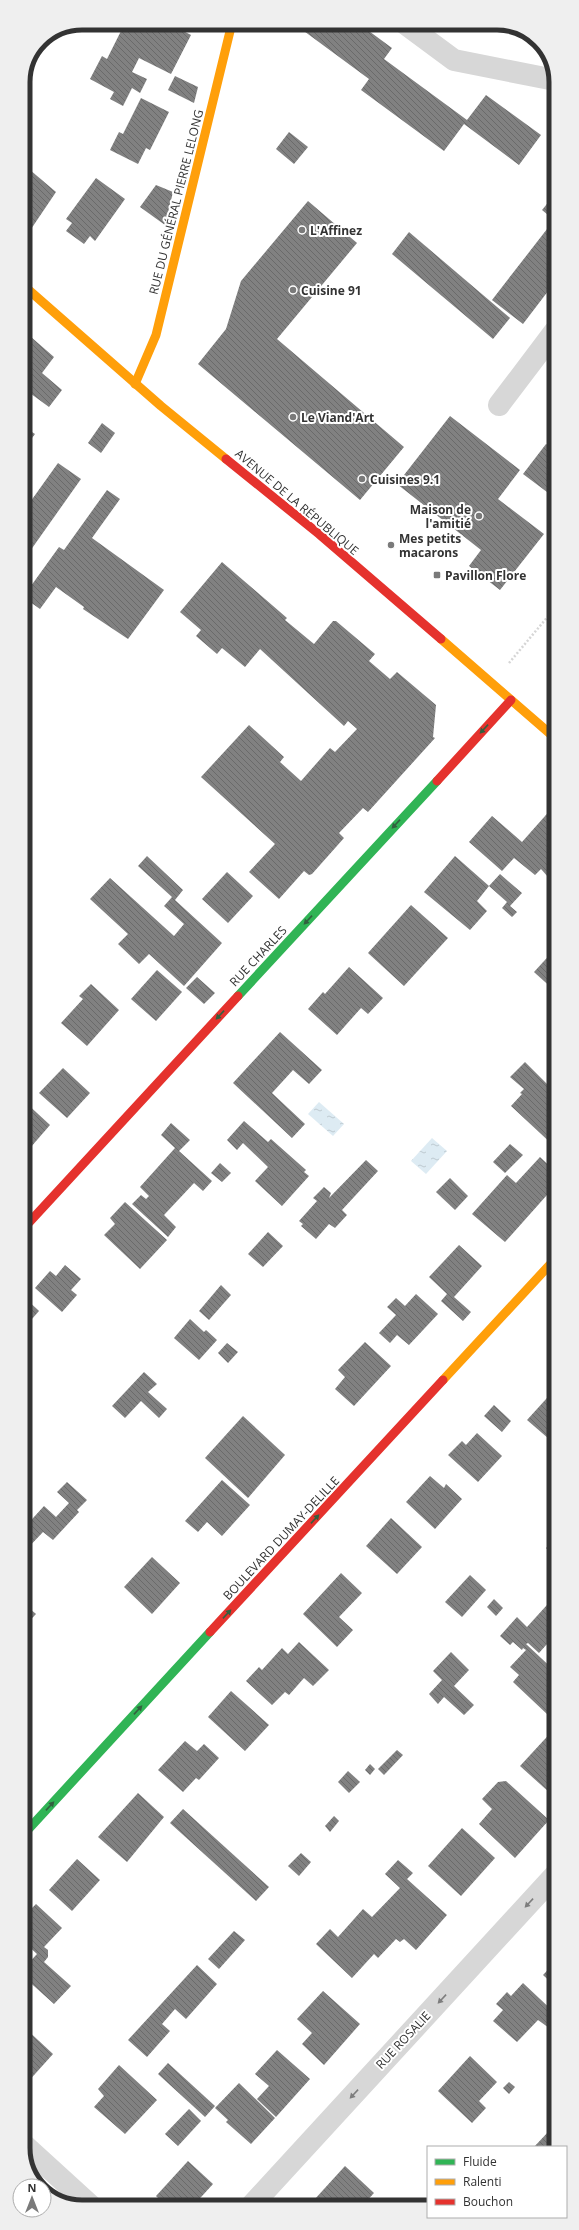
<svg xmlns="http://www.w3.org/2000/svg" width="579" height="2230" font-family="'Open Sans',sans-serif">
  <defs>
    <pattern id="water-ripples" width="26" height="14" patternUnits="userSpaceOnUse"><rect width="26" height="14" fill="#ddebf3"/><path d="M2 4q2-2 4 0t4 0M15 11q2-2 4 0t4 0" fill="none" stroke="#becad1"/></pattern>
    <pattern id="building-back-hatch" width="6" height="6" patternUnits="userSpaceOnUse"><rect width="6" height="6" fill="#818181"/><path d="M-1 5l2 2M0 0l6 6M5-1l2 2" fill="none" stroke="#6a6a6a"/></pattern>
  </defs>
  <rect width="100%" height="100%" fill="#fff"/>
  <g fill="url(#water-ripples)">
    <polygon points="319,1102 344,1124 333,1136 308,1114"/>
    <polygon points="432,1138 447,1151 426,1174 411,1161"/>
  </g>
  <g fill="url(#building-back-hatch)">
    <polygon points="125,23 168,23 191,35 171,74 139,58 132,72 147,79 140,93 132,88 123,106 110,99 114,92 90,79 102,56 107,59"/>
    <polygon points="293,23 358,23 392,48 384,59 467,120 486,95 541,135 519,165 464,124 444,151 361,90 369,79"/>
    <polygon points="175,76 198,87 194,103 168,90"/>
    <polygon points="141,98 169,112 150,150 146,148 138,164 110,150 119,132 123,134"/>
    <polygon points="289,132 308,147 294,164 276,149"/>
    <polygon points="23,164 56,192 25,238 23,237"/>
    <polygon points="96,178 125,199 95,241 90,236 84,244 66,231 72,223 66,219"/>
    <polygon points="156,185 173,192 165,225 140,207"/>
    <polygon points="555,194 555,282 523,324 492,300 554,220 542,210"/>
    <polygon points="308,201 357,243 277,339 404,447 360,500 198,364 226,329 241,281"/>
    <polygon points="409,232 510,318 493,339 392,254"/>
    <polygon points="23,330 54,357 42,373 62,390 49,407 23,388"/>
    <polygon points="450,416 520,470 498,499 544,534 500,590 469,566 481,550 397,484"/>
    <polygon points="102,423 115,433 101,453 88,443"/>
    <polygon points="23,426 35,434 23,450"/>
    <polygon points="555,440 555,498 523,474 546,444 550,447"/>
    <polygon points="58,463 81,479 23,561 23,512"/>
    <polygon points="107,490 120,499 92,538 164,590 128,639 83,609 84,607 56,587 40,609 23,597 59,547 64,550"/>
    <polygon points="222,562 287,618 285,620 314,644 333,621 336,621 375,654 369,661 390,679 397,672 436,705 433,737 435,738 368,812 363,808 339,833 344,838 312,874 309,875 304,871 279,899 249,872 275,844 201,777 249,725 284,757 280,762 301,781 330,748 335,752 357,729 348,721 344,726 260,649 245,667 222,648 217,654 196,636 201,630 180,612"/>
    <polygon points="553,807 555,808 555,885 541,869 535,875 514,858 502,871 469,842 492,816 522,842"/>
    <polygon points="147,856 183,890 175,900 222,943 184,986 149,954 139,964 118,944 128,934 90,899 110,878 174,936 184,924 164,906 172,897 138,866"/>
    <polygon points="455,856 489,886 477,901 487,911 470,930 424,892"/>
    <polygon points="227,872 253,896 228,923 202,899"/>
    <polygon points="500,874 522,893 510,906 517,912 512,917 502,908 507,902 489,886"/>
    <polygon points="411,905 448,938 404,986 368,953"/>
    <polygon points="555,949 555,991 534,972"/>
    <polygon points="349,967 383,998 368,1014 361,1008 337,1035 308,1009 323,992 325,994"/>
    <polygon points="157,970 182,992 156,1021 131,999"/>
    <polygon points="197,977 215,993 204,1004 186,988"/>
    <polygon points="91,984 119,1010 87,1046 61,1023 83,999 79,996"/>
    <polygon points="280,1032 322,1070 309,1084 293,1070 272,1093 305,1124 292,1138 233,1083"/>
    <polygon points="525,1062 555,1092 555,1147 511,1106 522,1094 520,1093 524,1089 510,1077"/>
    <polygon points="63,1068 90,1093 67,1118 39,1093"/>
    <polygon points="24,1101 50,1125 24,1155"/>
    <polygon points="244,1121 268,1142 271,1139 306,1170 304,1172 309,1176 282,1206 255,1181 268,1167 243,1143 237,1150 227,1140"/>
    <polygon points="171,1123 190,1140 179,1151 212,1181 203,1191 194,1183 164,1215 176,1227 168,1237 132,1204 141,1195 146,1199 149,1196 140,1187 175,1148 161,1135"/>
    <polygon points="510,1144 523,1155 505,1173 493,1162"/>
    <polygon points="540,1157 555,1171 555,1186 505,1242 472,1214 507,1175 516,1183"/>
    <polygon points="366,1160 378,1171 342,1210 347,1215 335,1228 329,1224 316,1239 301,1226 303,1224 299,1221 317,1201 313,1198 324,1187 331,1193 329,1198"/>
    <polygon points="220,1163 231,1173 222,1182 211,1173"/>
    <polygon points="450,1178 468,1196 455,1210 436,1192"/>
    <polygon points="125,1202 167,1240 140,1269 104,1235 115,1224 110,1218"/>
    <polygon points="268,1232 283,1246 263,1267 248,1254"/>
    <polygon points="459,1245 482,1266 454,1297 471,1312 463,1321 441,1301 447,1294 429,1277"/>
    <polygon points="65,1265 81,1279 71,1290 77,1295 62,1312 35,1288 50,1271 56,1276"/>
    <polygon points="221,1285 231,1295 209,1320 199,1311"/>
    <polygon points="416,1294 438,1314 409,1345 397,1335 390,1343 379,1333 396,1315 387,1307 396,1298 405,1306"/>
    <polygon points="24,1297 39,1311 24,1328"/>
    <polygon points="190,1319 204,1332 206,1330 217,1340 199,1360 174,1338"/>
    <polygon points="365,1342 391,1366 354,1406 335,1389 345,1377 338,1370"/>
    <polygon points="227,1343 238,1352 228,1363 218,1353"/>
    <polygon points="144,1372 157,1384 148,1392 167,1409 159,1418 141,1401 125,1418 112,1406"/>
    <polygon points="556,1388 556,1445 527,1420"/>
    <polygon points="494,1405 511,1421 502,1432 484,1416"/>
    <polygon points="243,1416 285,1455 248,1498 205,1458"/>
    <polygon points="477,1433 502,1456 478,1482 448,1455 462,1441 466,1445"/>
    <polygon points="430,1476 444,1488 446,1484 462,1499 435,1529 406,1502"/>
    <polygon points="222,1480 250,1505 222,1536 207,1522 198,1532 185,1521"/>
    <polygon points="67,1482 87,1500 77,1510 79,1512 53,1540 43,1532 24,1552 24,1528 44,1506 56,1517 69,1503 57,1492"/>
    <polygon points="391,1518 422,1547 397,1574 366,1546"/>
    <polygon points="552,1542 556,1544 556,1558 546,1548"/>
    <polygon points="152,1557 180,1583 152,1614 124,1587"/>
    <polygon points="341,1573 362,1593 339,1617 353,1630 337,1647 303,1614"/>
    <polygon points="470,1575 486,1590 462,1617 445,1602"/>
    <polygon points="556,1595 556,1634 539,1653 528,1643 526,1644 556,1672 556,1706 548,1715 513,1682 519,1675 510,1667 526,1650 523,1648 522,1650 513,1642 510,1645 500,1636 517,1617 527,1627"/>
    <polygon points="494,1599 503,1608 496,1616 487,1607"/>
    <polygon points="24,1604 36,1614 24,1627"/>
    <polygon points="299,1642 329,1670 313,1686 304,1678 289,1695 285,1692 272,1705 246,1681 259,1667 262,1670 282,1648 288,1654"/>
    <polygon points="451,1652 469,1670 454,1686 474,1705 464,1715 444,1697 438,1704 429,1694 442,1680 433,1671"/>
    <polygon points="231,1691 269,1725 245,1751 208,1717"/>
    <polygon points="556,1727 556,1786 550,1793 520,1766"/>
    <polygon points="185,1741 197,1751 204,1744 219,1758 199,1780 196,1778 183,1792 158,1770"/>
    <polygon points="397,1750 403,1755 384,1775 378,1769"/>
    <polygon points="370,1764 375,1769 370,1775 365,1770"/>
    <polygon points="348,1771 360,1782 349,1793 338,1782"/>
    <polygon points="506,1781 549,1820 515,1858 479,1824 492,1809 482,1799 498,1782"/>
    <polygon points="138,1793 164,1817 127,1862 98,1837"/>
    <polygon points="183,1809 269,1887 256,1901 170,1823"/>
    <polygon points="334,1816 339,1821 330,1832 325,1826"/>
    <polygon points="462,1828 495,1858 461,1896 428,1866"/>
    <polygon points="301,1853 311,1862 299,1876 288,1866"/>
    <polygon points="77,1859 100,1880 72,1911 49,1890"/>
    <polygon points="398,1860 413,1873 407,1879 447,1915 416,1950 404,1939 400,1942 396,1939 378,1958 374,1954 352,1978 316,1944 330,1929 338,1937 363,1909 372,1917 400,1888 385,1874"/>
    <polygon points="36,1904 62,1928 44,1947 48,1950 48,1957 44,1962 71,1986 54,2004 24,1977 24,1968 37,1954 24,1942 24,1916"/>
    <polygon points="234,1931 245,1940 219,1969 208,1959"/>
    <polygon points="556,1961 556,1987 543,1975"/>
    <polygon points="197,1965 217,1984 186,2019 175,2009 162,2024 170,2031 147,2057 128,2040"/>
    <polygon points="523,1983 556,2014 556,2033 538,2020 517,2042 493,2021 503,2010 496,2004 507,1992 511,1996"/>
    <polygon points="323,1991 360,2024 324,2065 302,2044 312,2033 297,2019"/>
    <polygon points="24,2027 53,2054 26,2084 24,2082"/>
    <polygon points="277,2050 310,2079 276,2117 257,2099 269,2086 255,2074"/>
    <polygon points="470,2056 497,2082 479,2101 486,2108 472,2123 438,2091"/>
    <polygon points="168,2063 215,2106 205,2117 158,2074"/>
    <polygon points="119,2065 157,2100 125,2134 94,2107 104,2096 98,2089"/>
    <polygon points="509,2082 515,2087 509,2094 503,2088"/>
    <polygon points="239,2083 275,2118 251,2144 226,2122 228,2120 215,2108"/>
    <polygon points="189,2109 201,2121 178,2146 165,2134"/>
    <polygon points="549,2131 556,2137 556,2147 534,2147"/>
    <polygon points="188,2161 213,2184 192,2207 168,2207 156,2196"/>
    <polygon points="345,2166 374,2193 362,2206 321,2206 314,2200"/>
    <polygon points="403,2202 408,2206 399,2206"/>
  </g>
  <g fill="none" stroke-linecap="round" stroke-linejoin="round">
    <polyline stroke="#d6d6d6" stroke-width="2.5" stroke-dasharray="2 2" stroke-linecap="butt" points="509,663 555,608"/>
    <g stroke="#d7d7d7" stroke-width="22">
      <polyline points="404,23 454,60 555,80"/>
      <polyline points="499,405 555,331"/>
      <polyline points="24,2145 92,2207"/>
      <polyline points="251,2206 556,1874"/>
    </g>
    <g stroke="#30b455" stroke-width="9">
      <polyline points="238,996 437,781"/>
      <polyline points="24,1834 210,1632"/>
    </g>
    <g stroke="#ff9f0a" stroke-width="9">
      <polyline points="23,285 161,406 226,459"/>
      <polyline points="135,384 156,335 232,23"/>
      <polyline points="441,639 555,738"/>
      <polyline points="443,1380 556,1258"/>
    </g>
    <g stroke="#e5322d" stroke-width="9">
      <polyline points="226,459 319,534 441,639"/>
      <polyline points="437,781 511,700"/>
      <polyline points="24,1228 238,996"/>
      <polyline points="210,1632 443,1380"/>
    </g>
  </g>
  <defs><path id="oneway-solid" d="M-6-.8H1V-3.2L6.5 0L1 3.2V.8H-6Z"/></defs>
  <g fill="#32603f">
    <use href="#oneway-solid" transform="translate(484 729) rotate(133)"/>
    <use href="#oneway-solid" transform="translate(396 824) rotate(133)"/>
    <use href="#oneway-solid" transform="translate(308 920) rotate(133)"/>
    <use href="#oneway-solid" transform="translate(220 1015) rotate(133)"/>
    <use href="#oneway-solid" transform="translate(315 1519) rotate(-47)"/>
    <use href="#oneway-solid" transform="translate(227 1614) rotate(-47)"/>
    <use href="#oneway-solid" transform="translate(138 1710) rotate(-47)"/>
    <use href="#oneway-solid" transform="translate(50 1806) rotate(-47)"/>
  </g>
  <g fill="#7d7d7d">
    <use href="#oneway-solid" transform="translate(529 1903) rotate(133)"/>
    <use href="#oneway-solid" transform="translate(442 1999) rotate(133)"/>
    <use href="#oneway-solid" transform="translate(354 2094) rotate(133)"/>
  </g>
  <g fill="#7a7a7a" stroke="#fff" stroke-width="1.5">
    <circle cx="302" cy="230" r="4"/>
    <circle cx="293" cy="290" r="4"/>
    <circle cx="293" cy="417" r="4"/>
    <circle cx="362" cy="479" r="4"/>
    <circle cx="479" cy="516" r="4"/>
    <circle cx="391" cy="545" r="4"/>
    <rect x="433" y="571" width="8" height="8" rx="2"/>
  </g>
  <g text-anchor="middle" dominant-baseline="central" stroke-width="4" stroke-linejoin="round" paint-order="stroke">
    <g font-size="12" fill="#333" stroke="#fff">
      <text transform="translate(176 202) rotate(-76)">RUE DU GÉNÉRAL PIERRE LELONG</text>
      <text transform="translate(297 502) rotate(40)">AVENUE DE LA RÉPUBLIQUE</text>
      <text transform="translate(258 956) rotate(-47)">RUE CHARLES</text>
      <text transform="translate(281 1538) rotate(-47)">BOULEVARD DUMAY-DELILLE</text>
      <text transform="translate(403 2040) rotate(-47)">RUE ROSALIE</text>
    </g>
    <g font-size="12" font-weight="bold" fill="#333" stroke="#fff" text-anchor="start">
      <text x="310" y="230">L'Affinez</text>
      <text x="301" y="290">Cuisine 91</text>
      <text x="301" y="417">Le Viand'Art</text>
      <text x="370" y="479">Cuisines 9.1</text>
      <text x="471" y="509" text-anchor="end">Maison de<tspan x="471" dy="14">l'amitié</tspan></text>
      <text x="399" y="538">Mes petits<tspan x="399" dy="14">macarons</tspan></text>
      <text x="445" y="575">Pavillon Flore</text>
    </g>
  </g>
  <path d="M0 0H579V2230H0ZM82 30H497A52 52 0 0 1 549 82V2148A52 52 0 0 1 497 2200H82A52 52 0 0 1 30 2148V82A52 52 0 0 1 82 30Z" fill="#efefef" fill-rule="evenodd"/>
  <path fill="none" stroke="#333" stroke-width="5" d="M82 30H497A52 52 0 0 1 549 82V2148A52 52 0 0 1 497 2200H82A52 52 0 0 1 30 2148V82A52 52 0 0 1 82 30Z"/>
  <rect x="427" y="2146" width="140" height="72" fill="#ffffff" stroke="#adadad"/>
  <rect x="435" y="2159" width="20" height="6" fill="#30b455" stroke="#adadad"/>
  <text x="463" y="2166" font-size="12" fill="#333333">Fluide</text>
  <rect x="435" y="2179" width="20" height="6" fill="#ff9f0a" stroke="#adadad"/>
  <text x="463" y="2186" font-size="12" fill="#333333">Ralenti</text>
  <rect x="435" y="2199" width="20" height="6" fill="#e5322d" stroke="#adadad"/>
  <text x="463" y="2206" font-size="12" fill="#333333">Bouchon</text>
  <g transform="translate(32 2198)"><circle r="19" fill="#ffffff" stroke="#adadad"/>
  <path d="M0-3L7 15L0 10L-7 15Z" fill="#7a7a7a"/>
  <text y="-6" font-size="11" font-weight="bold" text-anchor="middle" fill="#333333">N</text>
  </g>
</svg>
